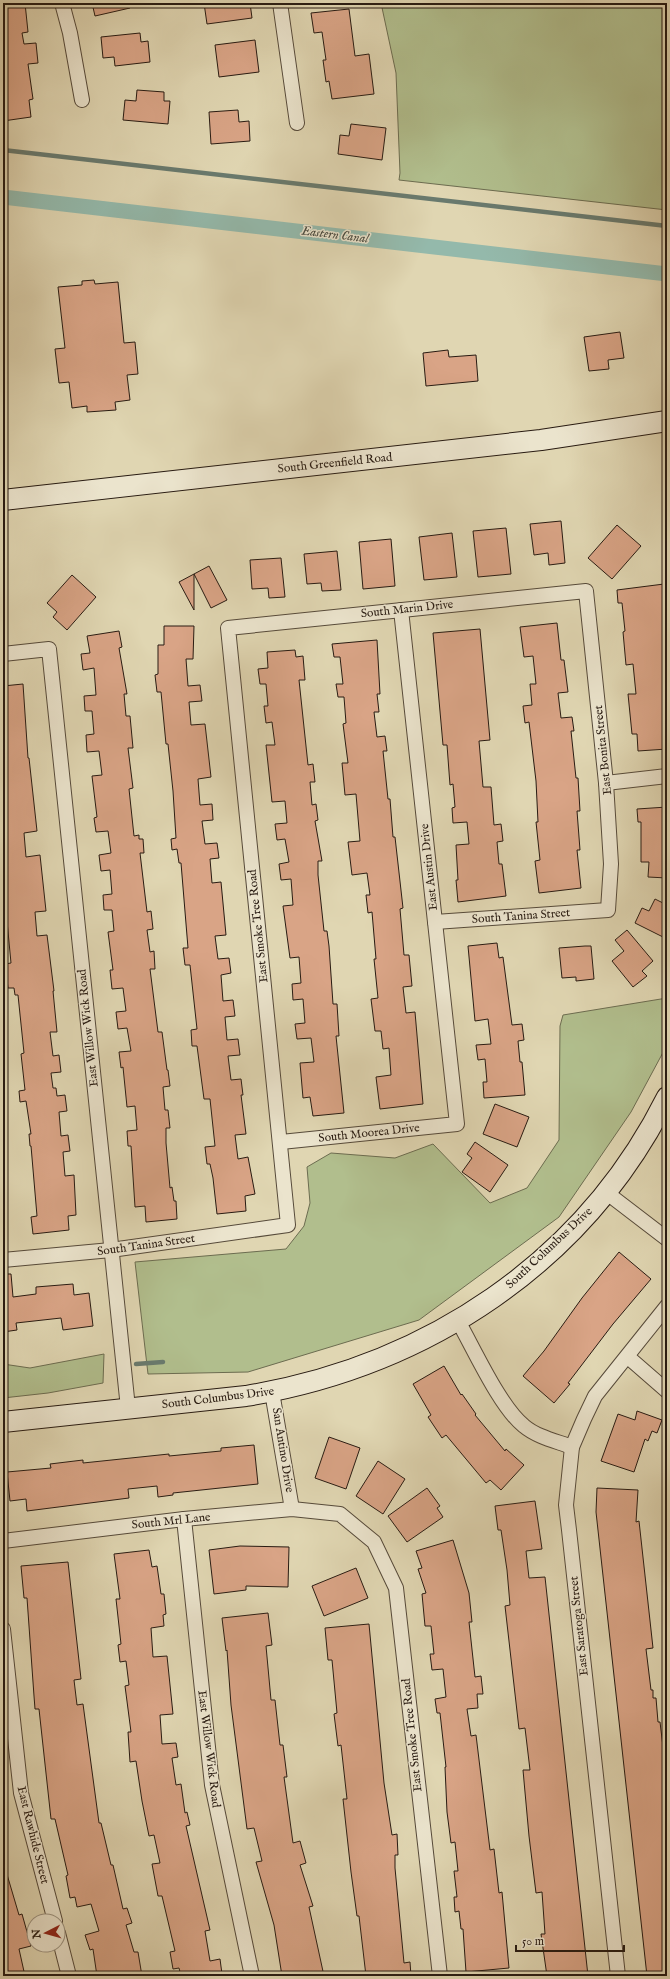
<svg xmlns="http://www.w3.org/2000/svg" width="670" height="1979" font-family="'IM FELL English',serif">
  <rect width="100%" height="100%" fill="#e0d6b2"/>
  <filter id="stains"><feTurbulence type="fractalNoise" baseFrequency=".005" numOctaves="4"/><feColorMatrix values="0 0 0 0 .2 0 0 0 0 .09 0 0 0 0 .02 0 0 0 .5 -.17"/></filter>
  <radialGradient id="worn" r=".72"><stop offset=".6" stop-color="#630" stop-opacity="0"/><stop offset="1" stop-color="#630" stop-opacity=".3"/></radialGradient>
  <g fill="#b1be8d" stroke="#6c6c50">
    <polygon points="381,3 667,3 667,210 399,180 400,173 396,73"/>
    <polygon points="667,998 667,1045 631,1112 559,1217 419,1320 248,1372 148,1374 135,1262 286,1249 304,1226 310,1203 307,1167 331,1153 395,1158 433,1144 490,1203 527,1188 559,1140 560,1026 563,1015"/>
    <polygon points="104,1354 103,1383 48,1393 3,1398 3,1364 30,1368"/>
  </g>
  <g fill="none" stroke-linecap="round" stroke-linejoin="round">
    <g stroke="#697a6e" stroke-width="4.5">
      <polyline points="3,150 667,226"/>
      <polyline points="136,1364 163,1362"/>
    </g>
    <polyline stroke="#94b9ab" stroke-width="15" points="3,197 667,274"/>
  </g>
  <g fill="#d9a486" stroke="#281b12">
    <polygon points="3,3 25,3 28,32 22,33 24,44 36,43 38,63 28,64 33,99 29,100 31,117 3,121"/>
    <polygon points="92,3 129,3 130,8 95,16"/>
    <polygon points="204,3 250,3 252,18 207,24"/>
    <polygon points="349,9 355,56 369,54 374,94 332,99 329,81 326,82 323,60 326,60 322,32 314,33 311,13"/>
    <polygon points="140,33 141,42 148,41 150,62 115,66 114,57 103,58 101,37"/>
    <polygon points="255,40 259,72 219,77 215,45"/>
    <polygon points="137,90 164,92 164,101 170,101 168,124 123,120 125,100 136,101"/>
    <polygon points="238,110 239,122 249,121 250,141 211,144 209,112"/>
    <polygon points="351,124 386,128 382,160 338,154 340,135 349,136"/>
    <polygon points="94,280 95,284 118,282 124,343 135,342 138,374 127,375 130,400 115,402 116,410 87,412 87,406 72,408 69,382 59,383 55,349 65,348 58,287 82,285 82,281"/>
    <polygon points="620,332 624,358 608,360 609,369 589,371 584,337"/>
    <polygon points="448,350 449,357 476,355 478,381 426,386 423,353"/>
    <polygon points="561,521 565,563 549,565 548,553 534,555 530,524"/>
    <polygon points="617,525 641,546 612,579 588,558"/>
    <polygon points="506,528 511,574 478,577 473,531"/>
    <polygon points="452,533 457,577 424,580 419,537"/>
    <polygon points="391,539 395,586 363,589 359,542"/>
    <polygon points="337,551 341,590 322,591 321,583 307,584 304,554"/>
    <polygon points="281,558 285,597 269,598 268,588 252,589 250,560"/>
    <polygon points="209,566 227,600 211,608 194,574"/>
    <polygon points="194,574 194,610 179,582"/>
    <polygon points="72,575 96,597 67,630 53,617 57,612 47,603"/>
    <polygon points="664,584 667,608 667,617 665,617 667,637 667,749 638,751 637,734 632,734 628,694 636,694 633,664 626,665 623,632 625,631 622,603 618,603 617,590"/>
    <polygon points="557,623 561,660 564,660 568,692 558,693 561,718 572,717 574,731 571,731 576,778 578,778 580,811 577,811 580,850 577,850 581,888 539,893 535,861 540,860 536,822 538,822 536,781 529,722 525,723 523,706 532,705 530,684 536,684 533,656 524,657 520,627"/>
    <polygon points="164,626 194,626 193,659 186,659 188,686 200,685 202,701 189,702 191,725 205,724 211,777 198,779 200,805 212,804 213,820 202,821 205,844 217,843 219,858 210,859 212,883 221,882 226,935 215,936 218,959 229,958 231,973 221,975 223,1001 233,1000 235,1016 225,1017 227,1040 238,1039 240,1055 228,1056 231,1080 241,1079 243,1095 241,1095 246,1134 235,1135 238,1159 248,1157 255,1194 245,1196 246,1211 217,1214 213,1178 210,1164 207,1164 205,1147 215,1146 210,1099 204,1099 197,1046 192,1046 191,1030 197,1029 190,965 185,965 183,948 188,948 181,863 179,863 177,849 172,850 171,839 176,838 173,791 168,744 166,744 161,692 157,692 155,675 158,674 158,645 164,645"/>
    <polygon points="480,629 490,740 479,741 483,787 491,787 494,825 501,824 503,841 497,842 499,864 502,864 506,896 458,902 456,880 458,880 456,845 469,844 467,822 453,823 452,808 455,807 453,784 450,785 447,745 443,745 433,633"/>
    <polygon points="119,631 122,647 119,648 127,694 124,694 126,716 130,716 133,748 128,748 133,788 129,789 134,836 139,835 139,839 143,839 144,853 140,853 147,912 151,911 153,929 147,930 150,952 154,951 155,969 150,969 158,1032 162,1032 167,1070 168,1070 170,1086 163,1087 165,1110 168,1110 170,1128 166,1128 166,1143 170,1188 172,1187 174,1201 176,1201 177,1219 146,1222 145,1206 135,1207 131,1146 128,1146 127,1131 137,1130 135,1106 127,1107 123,1067 121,1068 119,1052 131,1051 127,1028 118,1029 116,1012 126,1011 123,988 112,989 110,970 113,970 108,932 114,931 112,910 104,910 103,895 112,894 110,870 101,871 99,855 111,853 108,831 96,832 94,818 97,817 92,776 102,775 99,751 87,752 86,735 94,734 92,711 85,711 84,696 96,695 94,668 83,670 81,654 90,653 87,636"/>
    <polygon points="377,640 380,694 377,694 379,712 374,712 377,737 385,736 387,751 383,751 388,799 390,799 393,837 395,837 403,908 400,909 404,955 409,955 412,986 403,987 406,1013 415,1012 423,1104 380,1109 376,1077 391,1075 389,1048 383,1049 381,1031 375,1031 371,999 378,998 374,959 376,959 372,912 368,913 366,895 370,895 367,873 352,875 348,842 360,841 356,794 345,795 342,763 348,763 343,724 346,723 344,697 338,697 336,684 343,684 340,657 334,657 332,644"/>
    <polygon points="295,650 296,657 303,656 305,680 299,680 308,765 313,764 315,782 310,782 312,805 316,804 318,820 315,821 322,861 318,861 318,875 324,931 327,931 329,946 333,1004 337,1004 339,1036 336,1036 344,1113 313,1116 310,1097 303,1098 300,1063 314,1062 311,1038 297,1039 295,1024 305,1023 303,999 293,1000 292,984 301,983 299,957 290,958 283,906 293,905 291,879 281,880 279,864 289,862 285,839 277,840 275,824 287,823 285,801 272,802 266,745 275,745 272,722 266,723 264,706 268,706 266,684 260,684 258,669 268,668 267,652"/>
    <polygon points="23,684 28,758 29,758 37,831 24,833 26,857 40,855 46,911 35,912 37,936 47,935 54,991 53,991 57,1032 50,1032 53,1056 59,1055 61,1072 51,1073 53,1088 56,1088 57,1096 65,1095 67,1111 59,1112 61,1136 68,1135 70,1151 63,1152 65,1176 74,1175 76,1215 68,1216 69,1230 33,1234 31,1217 37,1216 31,1146 30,1146 29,1134 31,1134 26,1101 20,1102 19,1091 25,1090 21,1054 24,1053 18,995 15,995 14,988 8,988 5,964 11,963 5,900 3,900 3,686"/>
    <polygon points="667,807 667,878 648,877 649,862 641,862 641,822 638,822 637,809"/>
    <polygon points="655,899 667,905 667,939 635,923 642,908 649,911"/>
    <polygon points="627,930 653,961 642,971 647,976 633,987 612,961 624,951 615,940"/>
    <polygon points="497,943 499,958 503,957 512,1025 522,1024 524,1040 518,1041 520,1062 522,1062 525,1095 484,1098 483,1082 487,1082 485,1059 478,1060 476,1045 491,1044 488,1019 475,1021 468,946"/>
    <polygon points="585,946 591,946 594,979 576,981 576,977 562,978 559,948"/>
    <polygon points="495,1104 529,1117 517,1147 483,1134"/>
    <polygon points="475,1142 508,1165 490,1192 462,1172 472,1158 467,1154"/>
    <polygon points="619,1252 651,1279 613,1324 568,1383 570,1384 554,1403 523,1376 544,1351 582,1298"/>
    <polygon points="3,1274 11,1274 13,1297 36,1294 36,1287 73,1284 74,1295 89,1293 93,1326 63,1330 61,1318 16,1323 17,1330 3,1332"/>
    <polygon points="444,1366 461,1395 462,1394 476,1414 475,1415 505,1451 506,1449 524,1465 501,1490 490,1480 486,1483 446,1435 442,1438 428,1417 431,1415 413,1384"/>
    <polygon points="637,1411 662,1420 657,1433 652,1431 648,1441 645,1439 634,1472 601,1461 618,1414 635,1420"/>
    <polygon points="329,1437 360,1448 346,1489 315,1478"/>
    <polygon points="254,1445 258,1484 173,1493 173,1495 158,1497 157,1486 128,1489 129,1498 27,1511 26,1499 10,1501 7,1472 51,1468 50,1464 83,1460 83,1463 169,1454 169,1456 221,1451 221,1448"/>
    <polygon points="378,1461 405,1479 383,1514 356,1496"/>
    <polygon points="427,1488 440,1506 437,1508 443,1517 407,1542 388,1516"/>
    <polygon points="597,1488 638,1490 636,1522 639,1521 653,1648 646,1649 651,1690 653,1690 653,1698 656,1698 658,1722 660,1722 664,1755 666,1755 667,1764 667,1976 647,1976 596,1512"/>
    <polygon points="535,1501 542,1549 526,1551 529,1578 545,1577 588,1976 547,1976 541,1934 545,1934 542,1892 536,1893 529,1836 523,1770 530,1770 525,1728 519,1729 505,1606 510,1605 507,1570 501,1530 498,1530 495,1506"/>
    <polygon points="453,1540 469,1593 472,1622 469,1622 475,1677 481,1676 483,1694 477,1694 478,1708 467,1709 471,1736 476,1735 490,1850 494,1849 499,1893 502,1892 509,1968 466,1972 463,1929 461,1929 459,1911 455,1912 454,1897 457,1897 454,1871 458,1871 455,1842 451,1843 447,1812 445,1767 446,1767 440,1713 437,1713 435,1699 446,1697 443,1669 432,1670 430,1654 434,1654 431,1626 425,1626 422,1594 426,1593 418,1569 422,1568 416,1551"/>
    <polygon points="240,1546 289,1547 288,1587 246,1586 246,1590 214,1594 209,1550"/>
    <polygon points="149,1550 152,1567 157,1566 161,1594 164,1594 166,1614 163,1615 164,1626 151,1628 153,1657 167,1656 173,1714 160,1715 162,1744 176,1743 178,1757 172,1758 176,1785 181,1784 185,1813 187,1812 190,1825 186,1826 210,1930 205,1931 210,1961 220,1959 222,1974 211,1976 181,1976 179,1968 173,1969 170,1952 175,1951 162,1896 158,1896 152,1864 160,1863 154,1835 149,1836 142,1801 136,1761 130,1762 128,1732 131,1732 125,1686 129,1685 126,1661 120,1662 118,1645 121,1644 116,1599 120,1599 114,1554"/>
    <polygon points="68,1562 81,1679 74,1680 77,1705 83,1704 99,1823 101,1823 111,1865 113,1865 123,1909 127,1908 132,1923 126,1925 134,1952 138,1952 142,1976 97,1976 93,1949 90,1950 85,1935 99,1931 91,1904 77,1907 75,1897 70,1898 66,1876 68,1875 55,1819 51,1819 39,1709 35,1709 34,1696 27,1598 24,1598 21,1566"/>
    <polygon points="356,1568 368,1598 324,1616 312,1586"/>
    <polygon points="268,1613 272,1645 266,1646 271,1700 275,1700 280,1745 283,1745 287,1777 284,1777 293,1843 300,1841 306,1863 300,1865 313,1906 309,1907 324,1976 282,1976 274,1925 256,1862 262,1861 254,1828 247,1829 231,1705 227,1650 226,1651 222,1618"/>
    <polygon points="369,1624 384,1783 392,1835 397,1834 398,1855 395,1855 395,1868 404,1963 410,1962 411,1976 366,1976 359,1916 357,1916 351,1872 343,1799 347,1799 341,1745 338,1746 334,1714 337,1713 332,1660 328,1660 325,1628"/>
    <polygon points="6,1871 19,1915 22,1914 31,1946 19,1949 25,1976 3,1976 3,1872"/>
  </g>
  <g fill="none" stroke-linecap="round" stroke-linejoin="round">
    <defs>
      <g id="street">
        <polyline points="62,3 70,33 82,100"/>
        <polyline points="280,3 297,123"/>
        <polyline points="3,654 49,649 128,1408"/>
        <polyline points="606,783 667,776"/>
        <polyline points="281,1142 457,1124 401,610"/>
        <polyline points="607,1193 667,1239"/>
        <polyline points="3,1260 111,1250 288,1225 228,628 586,591 606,783 611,864 608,910 435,922"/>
        <path d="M458,1321C474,1349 500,1407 524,1426C537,1437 556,1441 572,1447"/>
        <polyline points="628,1357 667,1391"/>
        <polyline points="272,1392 292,1509"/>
        <polyline points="184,1519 212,1785 252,1976"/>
        <polyline points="3,1541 184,1519 292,1509 340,1514 374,1542 396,1588 440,1976"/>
        <polyline points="3,1629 21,1793 55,1921"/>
        <polyline points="58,1933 69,1976"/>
        <polyline points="618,1976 569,1530 566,1505 572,1447 584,1419 595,1396 667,1306"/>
      </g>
      <g id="secondary">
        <polyline points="3,500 541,440 667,421"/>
        <path d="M3,1422L246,1396C427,1366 584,1263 667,1097"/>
      </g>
    </defs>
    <use href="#street" stroke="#564a3a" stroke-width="16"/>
    <use href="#secondary" stroke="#281b12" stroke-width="22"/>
    <use href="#street" stroke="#ebe4cd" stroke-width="14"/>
    <use href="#secondary" stroke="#ebe4cd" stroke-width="20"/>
  </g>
  <g text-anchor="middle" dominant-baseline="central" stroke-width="3" stroke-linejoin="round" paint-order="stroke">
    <g font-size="12" fill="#281b12" stroke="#ebe4cd">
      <text transform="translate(335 463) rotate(-6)">South Greenfield Road</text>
      <text transform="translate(407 609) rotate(-6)">South Marin Drive</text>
      <text transform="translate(603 750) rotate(-96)">East Bonita Street</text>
      <text transform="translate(429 867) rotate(-96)">East Austin Drive</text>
      <text transform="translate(521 916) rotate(-4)">South Tanina Street</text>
      <text transform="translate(258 926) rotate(-96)">East Smoke Tree Road</text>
      <text transform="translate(88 1028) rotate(-96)">East Willow Wick Road</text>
      <text transform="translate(369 1133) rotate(-6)">South Moorea Drive</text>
      <text transform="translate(146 1245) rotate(-8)">South Tanina Street</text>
      <text transform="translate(549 1248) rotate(-43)">South Columbus Drive</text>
      <text transform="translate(218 1398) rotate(-7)">South Columbus Drive</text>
      <text transform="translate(283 1450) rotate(81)">San Antino Drive</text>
      <text transform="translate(171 1521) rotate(-6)">South Mrl Lane</text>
      <text transform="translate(579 1626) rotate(-96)">East Saratoga Street</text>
      <text transform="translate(412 1735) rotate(-96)">East Smoke Tree Road</text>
      <text transform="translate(209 1749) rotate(83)">East Willow Wick Road</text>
      <text transform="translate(33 1835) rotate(76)">East Rawhide Street</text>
    </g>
    <g font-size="13" font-style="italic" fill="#484a40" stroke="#ebe4cd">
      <text transform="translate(335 235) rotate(7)">Eastern Canal</text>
    </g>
  </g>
  <rect width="670" height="1979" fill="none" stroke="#e0d6b2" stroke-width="16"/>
  <rect x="4" y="4" width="662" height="1971" fill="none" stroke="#281b12" stroke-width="2"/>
  <rect x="8" y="8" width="654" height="1963" fill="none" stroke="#281b12"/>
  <g transform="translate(46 1933) rotate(264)"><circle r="19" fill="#ebe4cd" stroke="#9d9482"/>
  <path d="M0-3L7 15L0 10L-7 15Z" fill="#8f2418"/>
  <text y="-6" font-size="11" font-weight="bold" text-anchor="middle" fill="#281b12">N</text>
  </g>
  <path d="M516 1945v6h108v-6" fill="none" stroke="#281b12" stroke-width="2"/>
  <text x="522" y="1945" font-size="12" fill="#281b12" stroke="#ebe4cd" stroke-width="3" paint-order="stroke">50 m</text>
  <rect width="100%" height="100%" filter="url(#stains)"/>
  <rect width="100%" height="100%" fill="url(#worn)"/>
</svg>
